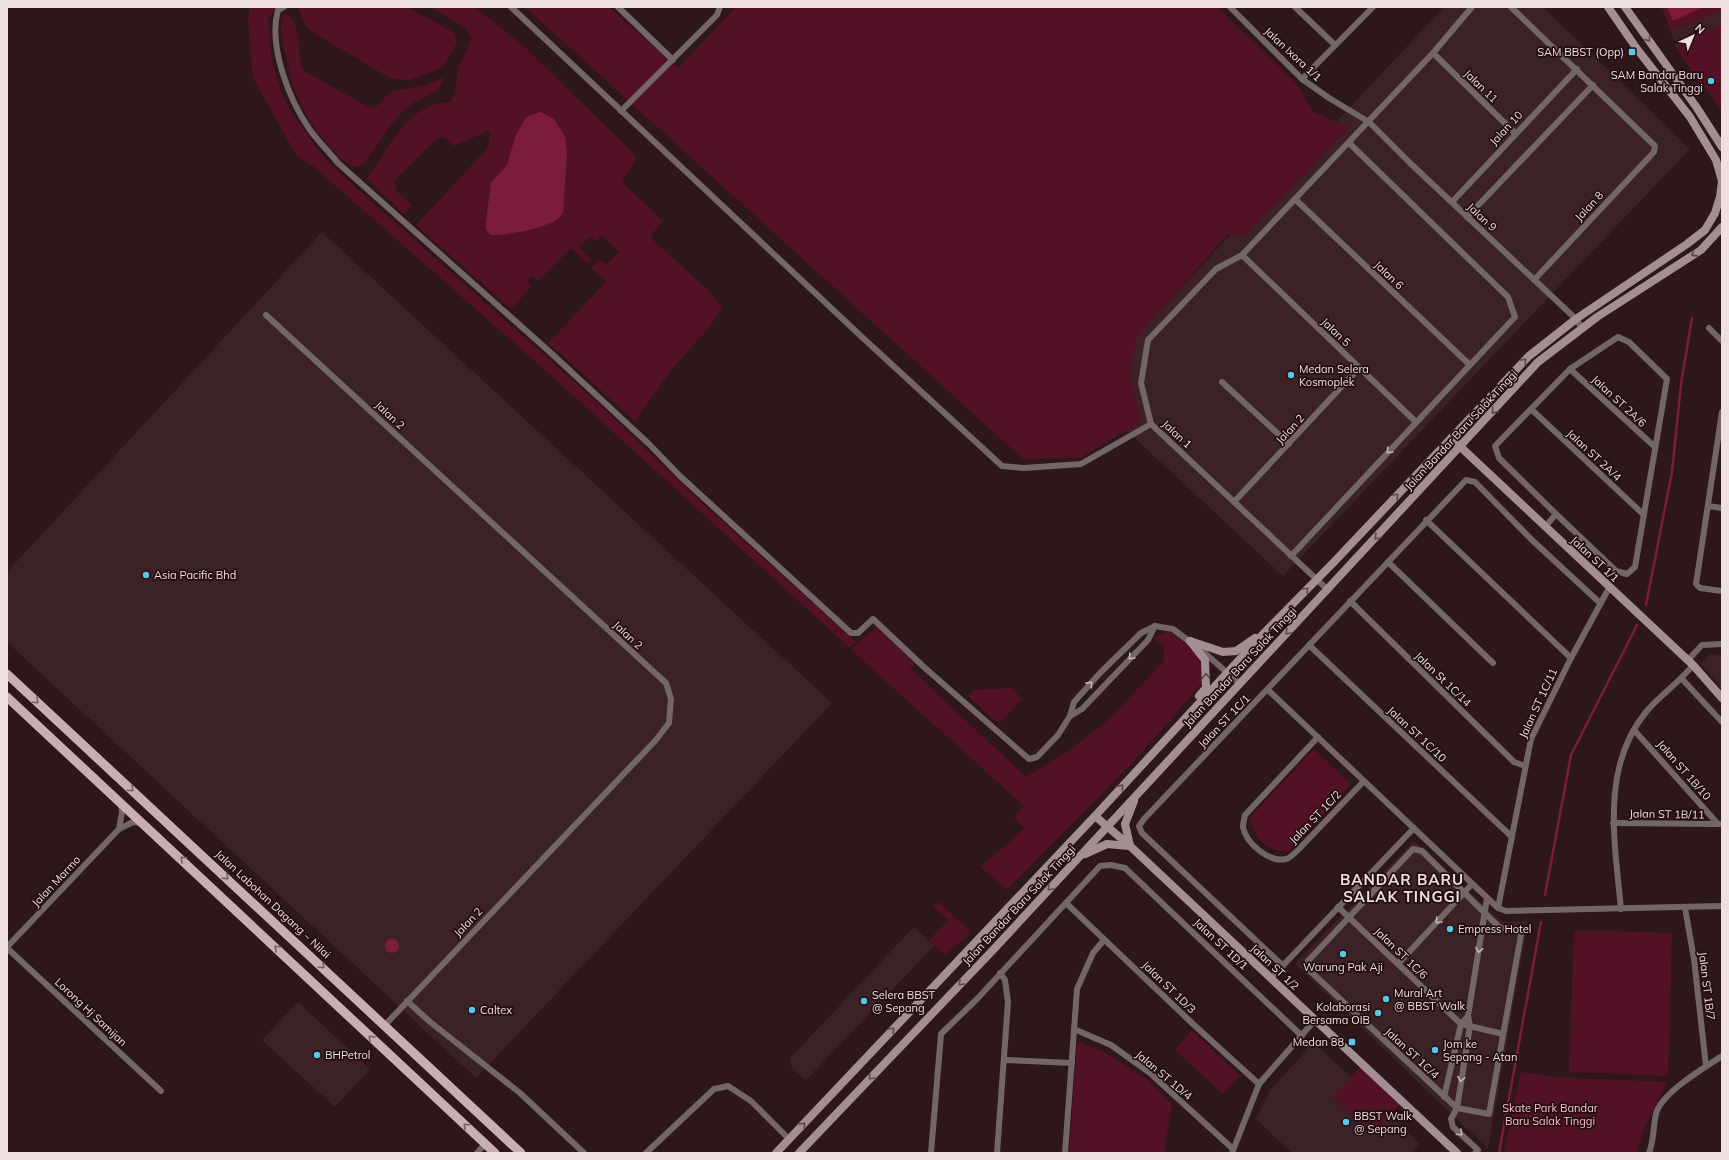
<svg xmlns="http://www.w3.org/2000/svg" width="1729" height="1160" font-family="Mulish,sans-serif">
  <rect width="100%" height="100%" fill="#2d171b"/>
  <g fill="#3c2127">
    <polygon points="1444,7 1543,7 1690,149 1283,576 1084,391"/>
    <polygon points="1662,7 1722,7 1722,111 1677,50"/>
    <polygon points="322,232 832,703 476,1078 7,642 7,572"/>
    <polygon points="1711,654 1722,655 1722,688 1701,664"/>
    <polygon points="1414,841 1502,922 1528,921 1488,1149 1295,964"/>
    <polygon points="914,927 934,946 806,1080 792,1068 790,1062 791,1057"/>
    <polygon points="298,1002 370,1069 335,1107 262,1040"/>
    <polygon points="1314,1042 1420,1144 1412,1153 1292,1153 1256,1119 1271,1089"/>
  </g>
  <g fill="#521125">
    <polygon points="250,7 276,7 268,19 271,56 281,92 292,114 327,161 375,205 597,402 703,504 856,642 850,648 546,371 314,167 296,155 253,78 248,19"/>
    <polygon points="298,7 407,7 455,33 457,43 442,68 409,80 391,79 314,33 305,25"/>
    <path d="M430,7H474L524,46L636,156C634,165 627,172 622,182L663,221L651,235L652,239L710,292L722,308L709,328L672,369L635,421L548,343L606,282L591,268L599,259L607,264L619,252L602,235L596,241L589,237L579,248L591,260L588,264L571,248L538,281L532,276L527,281L532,286L511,309L416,225L486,150L489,142L490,132L488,131L454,146L444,137L437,138L395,180L396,190L412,205L404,214L367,179C387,150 410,100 451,102L455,93L458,67L465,55L471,38L466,28Z"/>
    <polygon points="525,7 609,7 678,68 736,7 1217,7 1296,83 1313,112 1349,127 1246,235 1228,234 1137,337 1130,372 1141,422 1080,458 1023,459"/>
    <polygon points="1662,7 1722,7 1722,11 1671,31"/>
    <path d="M284,14H288C302,26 297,55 303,70L370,108L377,106L388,94L393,91L426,85L442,78L444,80C438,96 420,97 408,107C390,122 379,144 365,162L359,166L353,167C325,149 303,113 292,83C289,73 288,62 285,52C283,42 278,23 284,14Z"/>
    <polygon points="1722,25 1722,111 1677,50 1680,42"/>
    <path d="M876,627L915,663L910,668L1026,777L1072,748L1107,721L1164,661V646L1154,638C1158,636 1164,632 1168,632C1176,632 1199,656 1202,664C1205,668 1203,677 1203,682L1135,760L1007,890L980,867L1024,829L1014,817L1024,806L851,650Z"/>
    <polygon points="1011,688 1022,699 1002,721 995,721 969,697 970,694 973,690"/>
    <path d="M1314,749L1351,784L1289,851C1265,851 1254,839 1250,817Z"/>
    <polygon points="939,902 967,928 970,934 945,955 929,940 949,920 932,906"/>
    <polygon points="1574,930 1672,933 1668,1076 1569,1072"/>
    <polygon points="1192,1030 1240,1076 1223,1094 1175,1050"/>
    <polygon points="1077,1042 1104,1052 1147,1079 1172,1105 1164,1153 1069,1153"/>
    <polygon points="1361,1066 1401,1103 1372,1134 1332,1097"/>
    <polygon points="1521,1072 1558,1077 1667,1082 1643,1131 1637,1153 1504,1153"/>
  </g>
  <g fill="#7b1c3b">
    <polygon points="1667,7 1704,7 1673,21"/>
    <path d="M541,112L554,119L565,137L567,153L563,213C555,228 508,235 491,235L486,230V222L491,183L507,165L515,137L524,120L528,116Z"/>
    <circle cx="392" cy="946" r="7"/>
  </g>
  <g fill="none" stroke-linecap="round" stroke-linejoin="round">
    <g stroke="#7b1c3b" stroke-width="2.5">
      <polyline points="1646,605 1672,472 1681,384 1692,318"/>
      <polyline points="1545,895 1571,755 1637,625"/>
      <polyline points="1499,1153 1541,922"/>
    </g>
    <g stroke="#736668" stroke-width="6">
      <path d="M284,7L278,10C268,46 289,100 310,130C318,141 329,152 338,163L551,353L649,444L680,476L851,633H858L873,619L925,668L1029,759L1037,757L1058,735L1070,716L1074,702L1100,673L1141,633L1155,626L1173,629L1207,655L1240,684"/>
      <polyline points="511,7 863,338 1002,466 1024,468 1081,464 1151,424"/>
      <polyline points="618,7 673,60"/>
      <polyline points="1230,7 1302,79 1329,98 1369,122 1410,163 1576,319 1582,328"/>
      <polyline points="1295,7 1335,45"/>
      <polyline points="1511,7 1655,146 1654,152 1534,280"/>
      <polyline points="1433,53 1515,133"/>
      <polyline points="1302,79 1373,7"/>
      <polyline points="621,111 717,15 720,7"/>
      <polyline points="1295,199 1470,365"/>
      <polyline points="1452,202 1577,69"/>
      <polyline points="1467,217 1593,85"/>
      <polyline points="1242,255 1416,422"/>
      <polyline points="266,315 666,683 671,699 669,723 655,741 385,1025"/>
      <polyline points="1709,328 1722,341"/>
      <polyline points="1570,369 1655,447"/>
      <polyline points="1222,382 1289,444"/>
      <polyline points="1531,409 1644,515"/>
      <polyline points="1722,412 1696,584 1700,588 1722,591"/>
      <polyline points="1234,502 1359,368"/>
      <polyline points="1708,506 1722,508"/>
      <polyline points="1426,520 1571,658"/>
      <polyline points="1545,527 1556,514 1616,571 1627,574 1635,567 1667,379 1629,342 1618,337 1570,369 1495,446 1499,458 1556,514"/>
      <polyline points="1291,556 1515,317 1508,297 1349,143"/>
      <polyline points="1388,562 1493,663"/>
      <polyline points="1328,590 1151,424 1141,383 1148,340 1216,269 1242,255 1433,53 1472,7"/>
      <polyline points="1350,601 1514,762 1525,766"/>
      <polyline points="1309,645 1512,837"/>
      <polyline points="1688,660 1702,645 1722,644"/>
      <polyline points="1682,679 1722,722"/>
      <polyline points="1268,690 1498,908 1506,911 1722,906"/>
      <polyline points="1070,716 1082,709 1148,640 1155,626"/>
      <polyline points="1634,730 1718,824"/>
      <path d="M1318,737L1245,815C1244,819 1243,824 1243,827C1246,843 1269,863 1286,859C1290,858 1295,853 1298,850L1364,781"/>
      <polyline points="1613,823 1719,824"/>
      <polyline points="119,829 122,812 121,803"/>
      <polygon points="1413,849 1422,851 1500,928 1522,929 1489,1114 1457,1108 1307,968 1308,961"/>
      <polyline points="1066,903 1193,1024 1259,1084"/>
      <polyline points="1338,907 1461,1024 1503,1034"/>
      <polyline points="1498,908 1531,739 1571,658 1609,588"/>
      <polyline points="1685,908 1694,959 1706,1066"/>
      <path d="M1621,909C1615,844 1600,768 1646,712C1660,695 1679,683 1693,665"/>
      <polyline points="7,947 119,829 133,822 142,823"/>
      <polyline points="7,948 161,1091"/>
      <polyline points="1398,964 1472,884"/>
      <polyline points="1283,966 1142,833 1139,826 1144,819 1466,480 1475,482 1532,540 1600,603"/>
      <polyline points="1271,978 1414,828"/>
      <polyline points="407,1001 429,1021 520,1093 584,1153"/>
      <polyline points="1074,1029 1111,1045 1150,1073 1233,1149"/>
      <polyline points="1005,1060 1072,1063"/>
      <polyline points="1444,1097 1461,1024 1468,1016"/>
      <polyline points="477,1153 485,1144"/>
      <polyline points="646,1153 714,1089 728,1086 751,1101 789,1139"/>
      <polyline points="931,1153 941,1034 977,999 1100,866 1111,865 1125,868 1302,1036"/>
      <polyline points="997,1153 1008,1002 1005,980 1000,973"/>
      <polyline points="1065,1153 1077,989 1093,953 1104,940"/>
      <polyline points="1232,1153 1259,1084 1315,1020"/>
      <polyline points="1475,1153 1478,1150 1453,1127 1451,1119 1457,1108 1470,1026 1468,1016 1487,898"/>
      <path d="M1649,1153C1654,1140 1653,1127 1656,1114C1661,1093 1704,1068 1722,1056"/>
    </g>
    <g stroke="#a38f93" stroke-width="8">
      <polyline points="1625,7 1697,108 1722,147"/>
      <polyline points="1451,438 1693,665 1722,698"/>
      <polyline points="1190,641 1205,660 1206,688 1199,696"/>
      <polyline points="1190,641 1223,652 1236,651 1255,638"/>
      <polyline points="1095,816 1130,846 1457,1153"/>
      <polyline points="1130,846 1125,824 1134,801"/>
      <polyline points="1085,854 1107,844 1129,846"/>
      <polyline points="776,1153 1095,816 1264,633 1333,563 1529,356 1576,319 1687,244 1705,230 1715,213 1720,197 1722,181 1716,160 1690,117 1637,49 1608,7"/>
      <polyline points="799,1153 993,950 1538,362 1597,317 1701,250 1722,227"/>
    </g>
    <g stroke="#c9afb4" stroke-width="9">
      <polyline points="7,674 521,1153"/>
      <path d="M7,697C170,848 332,1001 495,1153"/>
    </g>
  </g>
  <defs><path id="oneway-chevron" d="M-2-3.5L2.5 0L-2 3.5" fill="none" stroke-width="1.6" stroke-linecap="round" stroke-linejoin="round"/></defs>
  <g stroke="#5c484c">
    <use href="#oneway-chevron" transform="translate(1648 39) rotate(55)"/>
    <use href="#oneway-chevron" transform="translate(1694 254) rotate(147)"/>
    <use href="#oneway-chevron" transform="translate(1524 361) rotate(-47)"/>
    <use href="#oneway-chevron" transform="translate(1494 411) rotate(132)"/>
    <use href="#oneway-chevron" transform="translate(1396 496) rotate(-47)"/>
    <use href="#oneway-chevron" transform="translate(1377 537) rotate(133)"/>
    <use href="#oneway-chevron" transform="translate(1306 590) rotate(-47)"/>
    <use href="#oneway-chevron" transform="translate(1288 632) rotate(133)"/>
    <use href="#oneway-chevron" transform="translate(1206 676) rotate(-91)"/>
    <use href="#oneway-chevron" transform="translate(1121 787) rotate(-48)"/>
    <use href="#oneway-chevron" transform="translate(1050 888) rotate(133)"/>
    <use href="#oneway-chevron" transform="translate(961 983) rotate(134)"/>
    <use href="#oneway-chevron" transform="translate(892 1030) rotate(-47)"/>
    <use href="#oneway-chevron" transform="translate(871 1077) rotate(134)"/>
    <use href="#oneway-chevron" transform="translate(803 1125) rotate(-47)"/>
  </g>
  <g stroke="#c4b5b7">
    <use href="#oneway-chevron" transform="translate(1389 451) rotate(133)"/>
    <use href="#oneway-chevron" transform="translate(1131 657) rotate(134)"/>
    <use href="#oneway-chevron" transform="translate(1090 684) rotate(-48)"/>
    <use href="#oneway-chevron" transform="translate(1438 921) rotate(133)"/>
    <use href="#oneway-chevron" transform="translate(1479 950) rotate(99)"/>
    <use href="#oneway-chevron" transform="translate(1461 1079) rotate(99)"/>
    <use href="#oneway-chevron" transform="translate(1460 1133) rotate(43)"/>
  </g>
  <g stroke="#765e63">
    <use href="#oneway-chevron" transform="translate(36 701) rotate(43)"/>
    <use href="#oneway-chevron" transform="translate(131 789) rotate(43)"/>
    <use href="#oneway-chevron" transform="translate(183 859) rotate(-137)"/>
    <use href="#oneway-chevron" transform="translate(226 877) rotate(42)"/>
    <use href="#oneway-chevron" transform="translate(277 948) rotate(-137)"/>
    <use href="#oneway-chevron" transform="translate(322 966) rotate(43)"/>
    <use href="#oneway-chevron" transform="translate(371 1038) rotate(-136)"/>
    <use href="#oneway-chevron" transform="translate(466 1126) rotate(-137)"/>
  </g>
  <g fill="#58c8e4" stroke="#220e12" stroke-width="1.5">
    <rect x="1628" y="48" width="8" height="8" rx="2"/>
    <circle cx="1711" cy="81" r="4"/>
    <circle cx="1291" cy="375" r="4"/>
    <circle cx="146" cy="575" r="4"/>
    <circle cx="1450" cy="929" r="4"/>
    <circle cx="1343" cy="954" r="4"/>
    <circle cx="1386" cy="999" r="4"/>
    <circle cx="864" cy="1001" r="4"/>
    <circle cx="472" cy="1010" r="4"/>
    <circle cx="1378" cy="1013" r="4"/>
    <rect x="1348" y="1038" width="8" height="8" rx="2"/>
    <circle cx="1435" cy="1050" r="4"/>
    <circle cx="317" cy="1055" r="4"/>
    <circle cx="1346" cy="1122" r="4"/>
  </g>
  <g text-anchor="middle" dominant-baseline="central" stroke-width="3.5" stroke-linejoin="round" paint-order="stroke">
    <g font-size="11" fill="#efdfe1" stroke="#220e12" text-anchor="start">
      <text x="1624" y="52" text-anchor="end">SAM BBST (Opp)</text>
      <text x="1703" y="75" text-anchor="end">SAM Bandar Baru<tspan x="1703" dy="13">Salak Tinggi</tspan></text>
      <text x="1299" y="369">Medan Selera<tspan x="1299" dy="13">Kosmoplek</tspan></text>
      <text x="154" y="575">Asia Pacific Bhd</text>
      <text x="1458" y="929">Empress Hotel</text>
      <text x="1343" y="967" text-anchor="middle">Warung Pak Aji</text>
      <text x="1394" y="993">Mural Art<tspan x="1394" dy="13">@ BBST Walk</tspan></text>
      <text x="872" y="995">Selera BBST<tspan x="872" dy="13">@ Sepang</tspan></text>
      <text x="1370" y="1007" text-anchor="end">Kolaborasi<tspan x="1370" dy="13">Bersama OIB</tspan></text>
      <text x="480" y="1010">Caltex</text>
      <text x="1344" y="1042" text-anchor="end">Medan 88</text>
      <text x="1443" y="1044">Jom ke<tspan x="1443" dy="13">Sepang - Atan</tspan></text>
      <text x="325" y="1055">BHPetrol</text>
      <text x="1354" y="1116">BBST Walk<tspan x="1354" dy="13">@ Sepang</tspan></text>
    </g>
    <g font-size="11" fill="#efdfe1" stroke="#220e12">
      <text transform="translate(1293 54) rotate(43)">Jalan Ixora 1/1</text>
      <text transform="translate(1481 86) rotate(44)">Jalan 11</text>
      <text transform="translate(1506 128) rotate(-47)">Jalan 10</text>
      <text transform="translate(1589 206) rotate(-47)">Jalan 8</text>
      <text transform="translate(1482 217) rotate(43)">Jalan 9</text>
      <text transform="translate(1389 275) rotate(44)">Jalan 6</text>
      <text transform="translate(1336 332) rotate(44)">Jalan 5</text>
      <text transform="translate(1619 401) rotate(43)">Jalan ST 2A/6</text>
      <text transform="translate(390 415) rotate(43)">Jalan 2</text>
      <text transform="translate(1290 429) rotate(-47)">Jalan 2</text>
      <text transform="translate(1461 430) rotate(-47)">Jalan Bandar Baru Salak Tinggi</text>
      <text transform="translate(1177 434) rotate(43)">Jalan 1</text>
      <text transform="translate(1594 455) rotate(43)">Jalan ST 2A/4</text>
      <text transform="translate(1595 559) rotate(43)">Jalan ST 1/1</text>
      <text transform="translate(628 635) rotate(43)">Jalan 2</text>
      <text transform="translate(1240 667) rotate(-47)">Jalan Bandar Baru Salak Tinggi</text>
      <text transform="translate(1443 679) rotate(44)">Jalan St 1C/14</text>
      <text transform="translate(1538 703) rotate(-65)">Jalan ST 1C/11</text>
      <text transform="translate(1224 721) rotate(-46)">Jalan ST 1C/1</text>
      <text transform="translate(1417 734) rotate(43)">Jalan ST 1C/10</text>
      <text transform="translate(1684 770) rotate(49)">Jalan ST 1B/10</text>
      <text transform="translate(1667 814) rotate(1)">Jalan ST 1B/11</text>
      <text transform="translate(1315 817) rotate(-46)">Jalan ST 1C/2</text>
      <text transform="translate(56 881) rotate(-47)">Jalan Marmo</text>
      <text transform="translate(273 904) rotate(43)">Jalan Labohan Dagang ‒ Nilai</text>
      <text transform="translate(1019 905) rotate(-47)">Jalan Bandar Baru Salak Tinggi</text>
      <text transform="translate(468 922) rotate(-46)">Jalan 2</text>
      <text transform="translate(1221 944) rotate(43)">Jalan ST 1D/1</text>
      <text transform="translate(1401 953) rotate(44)">Jalan ST 1C/6</text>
      <text transform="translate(1275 967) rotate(43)">Jalan ST 1/2</text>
      <text transform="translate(1707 986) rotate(83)">Jalan ST 1B/7</text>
      <text transform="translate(1169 987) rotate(44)">Jalan ST 1D/3</text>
      <text transform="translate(91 1012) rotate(43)">Lorong Hj Samijan</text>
      <text transform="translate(1412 1053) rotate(43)">Jalan ST 1C/4</text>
      <text transform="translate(1164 1075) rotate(40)">Jalan ST 1D/4</text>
    </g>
    <g font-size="11" fill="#f7c0ca" stroke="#220e12">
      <text x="1550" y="1108">Skate Park Bandar<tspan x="1550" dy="13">Baru Salak Tinggi</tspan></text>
    </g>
    <g font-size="15" font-weight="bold" letter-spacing="1" fill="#efdfe1" stroke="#220e12">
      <text x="1402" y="879">BANDAR BARU<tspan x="1402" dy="17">SALAK TINGGI</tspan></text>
    </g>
  </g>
  <rect width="1729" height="1160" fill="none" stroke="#efdfe1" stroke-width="16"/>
  <g transform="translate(1693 36) rotate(44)" stroke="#220e12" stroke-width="3" paint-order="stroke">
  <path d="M0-3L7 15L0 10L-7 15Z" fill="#efdfe1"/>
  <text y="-6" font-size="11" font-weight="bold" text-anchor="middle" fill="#efdfe1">N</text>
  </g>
</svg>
